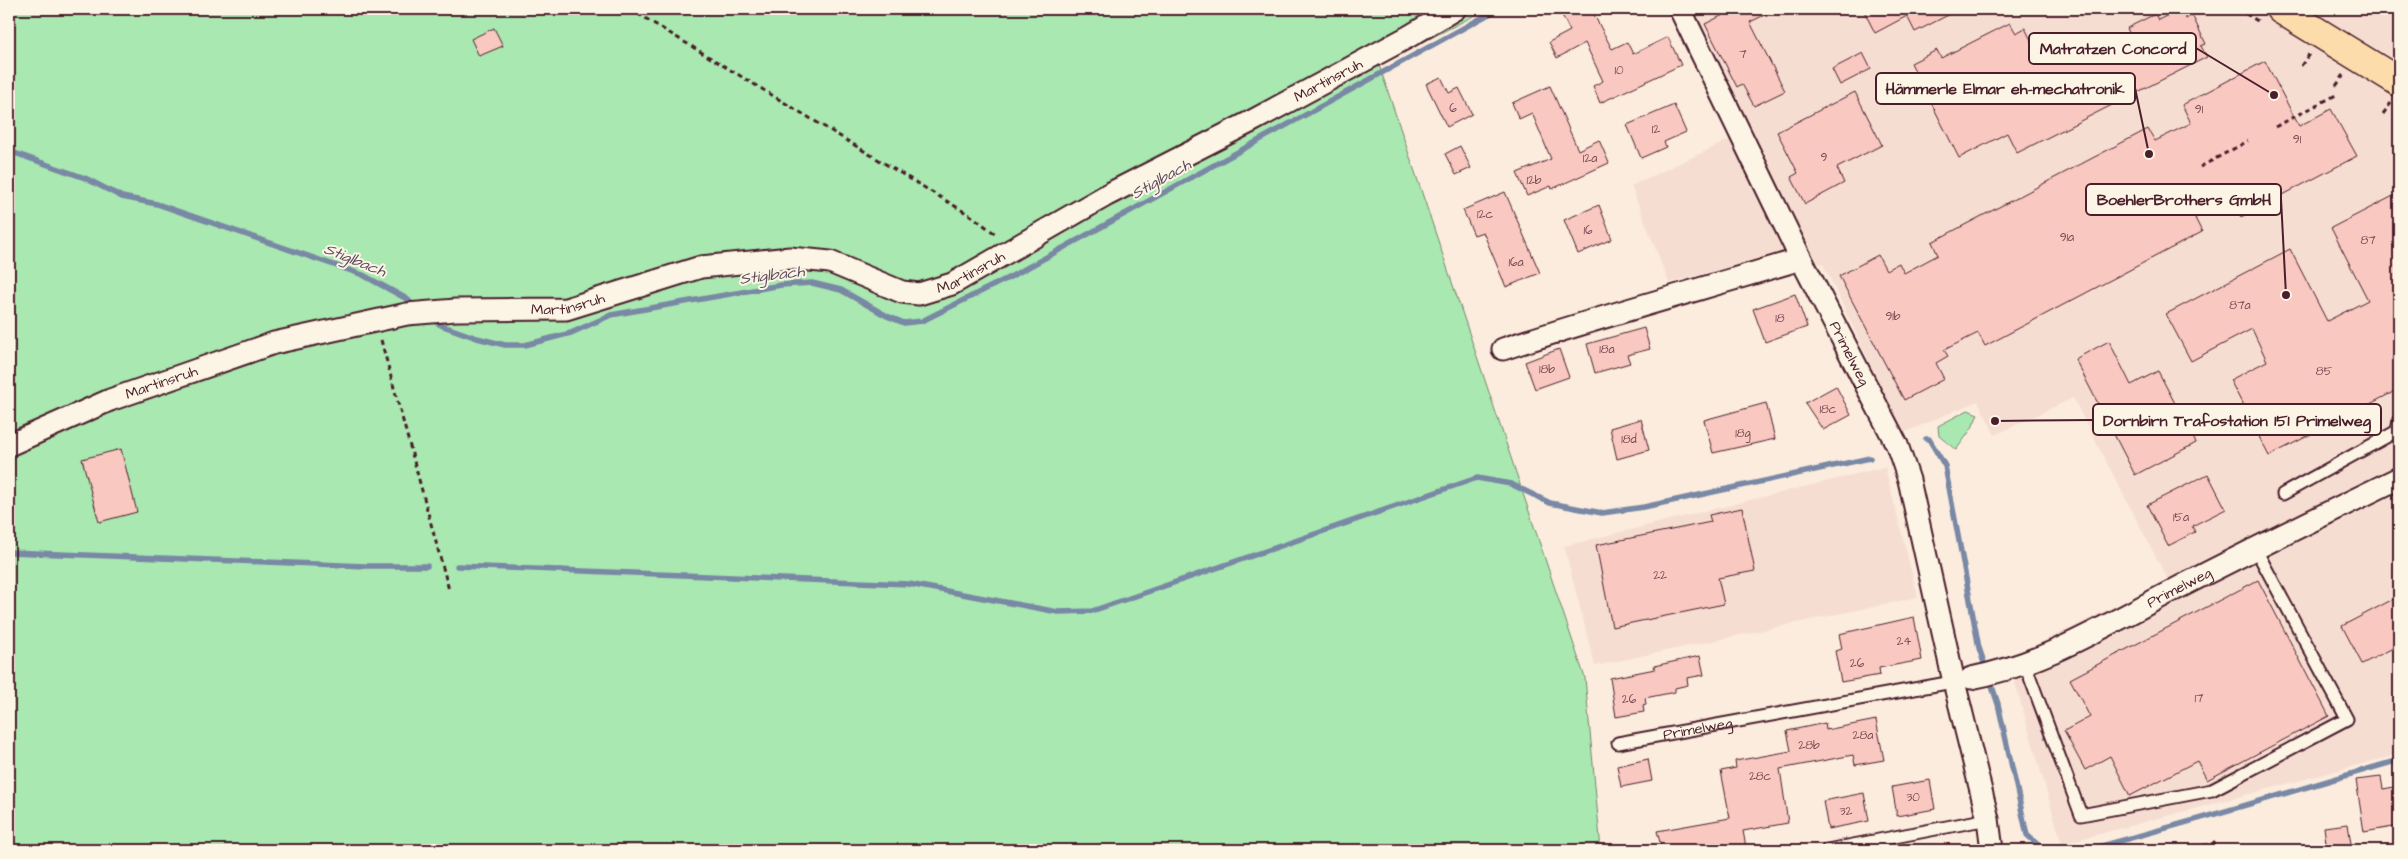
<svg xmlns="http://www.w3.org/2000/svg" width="2408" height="859" font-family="'Architects Daughter',sans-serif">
  <rect width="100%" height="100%" fill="#fbecde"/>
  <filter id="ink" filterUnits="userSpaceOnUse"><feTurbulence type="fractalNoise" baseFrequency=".02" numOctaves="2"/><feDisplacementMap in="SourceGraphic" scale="10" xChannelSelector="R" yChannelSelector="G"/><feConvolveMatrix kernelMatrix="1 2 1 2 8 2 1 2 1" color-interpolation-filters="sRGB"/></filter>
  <g filter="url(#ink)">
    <g fill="#f6ddd2">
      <polygon points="1688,9 2399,9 2399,754 2062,844 2008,659 2168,580 2073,398 1995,435 1978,401 1903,433 1823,264 1780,254 1669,283 1631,186 1729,140 1744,125"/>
      <polygon points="1885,467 1918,597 1595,666 1564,546"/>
    </g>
    <g fill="#a9e8b0" stroke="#7a846e">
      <polygon points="9,9 1487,9 1379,65 1585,678 1601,850 9,850"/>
      <polygon points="1968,410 1978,414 1972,428 1956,450 1939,436 1938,426"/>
    </g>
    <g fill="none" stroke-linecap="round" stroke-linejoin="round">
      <g stroke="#7988a5" stroke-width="5.5">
        <polyline points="9,151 85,178 122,197 157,204 363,275 407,299 416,308"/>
        <polyline points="431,319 443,326 477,338 505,345 525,345 571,333 611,315 781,285 812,283 841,290 887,316 904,323 922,321 1012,276 1498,9"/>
        <polyline points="1926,439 1929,439 1945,466 1979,648 1998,704 2027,835 2044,850"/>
        <polyline points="9,552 366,566 427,566"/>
        <polyline points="457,566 909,584 1058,612 1092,611 1477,478 1511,484 1550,503 1602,513 1644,507 1870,458"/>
        <path d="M2086,850C2191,823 2295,790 2399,760"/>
      </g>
    </g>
    <g fill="#f8c8c1" stroke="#4a1f2b">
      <polygon points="1559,9 1591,9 1612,49 1627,42 1633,54 1668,37 1681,65 1600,103 1593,86 1603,81 1585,43 1557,58 1549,42 1570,31"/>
      <polygon points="1735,9 1777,9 1750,22 1785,91 1754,106 1742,84 1737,87 1705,24"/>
      <polygon points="1863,9 1960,9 1915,32 1907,16 1875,33"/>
      <polygon points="2181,9 2186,19 2192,15 2206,44 2201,46 2207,57 2017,153 2007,133 1959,158 1911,63 1937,50 1941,58 2010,23 2016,33 2025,28 2043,64 2084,44 2089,54 2129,33 2127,28 2155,14 2158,20"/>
      <polygon points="494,28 503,46 479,56 471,39"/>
      <polygon points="1863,53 1871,69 1840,85 1832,69"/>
      <polygon points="2265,61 2299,126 2331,109 2357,156 2241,217 2231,199 2195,218 2202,232 1985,346 1978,333 1944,350 1948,356 1936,363 1944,379 1904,400 1839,276 1878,255 1886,270 1899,263 1904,273 1938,255 1932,242 2148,129 2155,141 2191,123 2182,105"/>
      <polygon points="1441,77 1449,93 1459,88 1472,114 1447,127 1426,84"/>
      <polygon points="1550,86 1578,150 1599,140 1609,163 1552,189 1551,186 1527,196 1517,173 1551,159 1532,113 1519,119 1512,103"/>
      <polygon points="1855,92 1882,145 1837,168 1844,183 1805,204 1791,177 1798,173 1777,132"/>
      <polygon points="1674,105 1686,132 1664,142 1666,147 1641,158 1627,125"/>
      <polygon points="1460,146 1471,168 1456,175 1445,154"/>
      <polygon points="1505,192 1540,273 1506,287 1483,232 1474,235 1463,210"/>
      <polygon points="2399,193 2399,389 2269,456 2230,380 2267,361 2252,329 2191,361 2166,314 2290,249 2327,321 2368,300 2331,228"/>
      <polygon points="1599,205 1612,239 1578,254 1564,220"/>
      <polygon points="1795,294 1807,327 1765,342 1753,309"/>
      <polygon points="1644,328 1650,349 1627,355 1630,363 1595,373 1587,344"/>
      <polygon points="2109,341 2131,385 2158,371 2196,443 2135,475 2075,359"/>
      <polygon points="1559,349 1569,377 1535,389 1525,362"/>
      <polygon points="1836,386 1851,415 1823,430 1805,403"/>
      <polygon points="1766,403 1775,439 1713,453 1704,420"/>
      <polygon points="1641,419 1649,450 1617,459 1610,428"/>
      <polygon points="121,449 137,512 99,522 82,459"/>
      <polygon points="2208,474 2226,509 2192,526 2195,532 2168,546 2147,505"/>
      <polygon points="1742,508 1755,571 1718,578 1724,604 1612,627 1596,545 1711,522 1709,515"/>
      <polygon points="2258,580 2329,716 2207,780 2197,761 2130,796 2110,756 2085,770 2064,731 2090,717 2070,679"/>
      <polygon points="2399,596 2399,645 2362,664 2342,626"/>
      <polygon points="1914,617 1922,660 1879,668 1880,675 1841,682 1835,651 1842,649 1839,634"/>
      <polygon points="1700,656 1704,675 1687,678 1688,685 1675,688 1675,692 1645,698 1646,704 1643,705 1644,712 1616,717 1610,678 1655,669 1654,666"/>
      <polygon points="1876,720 1884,760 1855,765 1853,755 1780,769 1788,823 1743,831 1746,847 1730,850 1662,850 1657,831 1730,818 1721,771 1736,768 1735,761 1791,751 1787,731 1825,723 1826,730"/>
      <polygon points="1648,759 1652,781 1621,787 1617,766"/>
      <polygon points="2381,777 2383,789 2394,787 2399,826 2364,832 2356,780"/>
      <polygon points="1930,780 1935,809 1897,816 1892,787"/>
      <polygon points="1864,793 1869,821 1828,829 1823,801"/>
      <polygon points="2348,824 2352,850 2327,850 2324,827"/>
    </g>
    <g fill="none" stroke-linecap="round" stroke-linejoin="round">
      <defs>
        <g id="lane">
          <polyline points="2283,494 2397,431 2399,420"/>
          <polyline points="2025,664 2081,815 2212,790 2347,719 2255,548"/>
          <path id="s1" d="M1618,743L1958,681"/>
          <polyline points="1827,850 1988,819"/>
        </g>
        <g id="street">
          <path id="s2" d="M1680,9L1801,259L1897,445L1909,480L1954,682L1988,819L1992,850"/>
          <path d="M1503,349C1601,316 1702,289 1801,259"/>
          <path id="s3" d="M9,445L110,400L274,343L407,314L456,310L566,309L701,267L790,258L830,262L902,292L919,294L952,284L1107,195L1252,121L1408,37L1455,9"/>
          <path id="s4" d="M1971,678C2044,664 2106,625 2172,591C2247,552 2323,515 2399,478"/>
        </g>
        <polyline id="primary" points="2280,9 2399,82"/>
      </defs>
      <use href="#lane" stroke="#4a1f2b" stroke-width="15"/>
      <use href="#street" stroke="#4a1f2b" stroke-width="25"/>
      <use href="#primary" stroke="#4a1f2b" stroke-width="31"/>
      <g stroke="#4a1f2b" stroke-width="3" stroke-dasharray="5 4" stroke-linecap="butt">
        <polyline points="630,9 973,217 997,235"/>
        <polyline points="2238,9 2261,23"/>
        <polyline points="2301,66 2309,54"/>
        <polyline points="2336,86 2344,75"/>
        <polyline points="2383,114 2391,103"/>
        <polyline points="2275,127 2336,95"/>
        <polyline points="2200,167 2248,141"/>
        <polyline points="381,340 449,590"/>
        <polyline points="2185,850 2214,843 2216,850"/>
        <polyline points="2226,850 2229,850"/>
      </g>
      <use href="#lane" stroke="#fcf5e5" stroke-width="11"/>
      <use href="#street" stroke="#fcf5e5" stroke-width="21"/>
      <use href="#primary" stroke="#fddcac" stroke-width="28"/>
    </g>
  </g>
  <g text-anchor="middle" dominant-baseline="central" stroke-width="4" stroke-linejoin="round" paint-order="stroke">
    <g font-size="12" fill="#764950">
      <text x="1743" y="54">7</text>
      <text x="1619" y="70">10</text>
      <text x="1453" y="108">6</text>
      <text x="2199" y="109">91</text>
      <text x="1656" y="129">12</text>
      <text x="2297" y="139">91</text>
      <text x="1824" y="157">9</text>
      <text x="1590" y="158">12a</text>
      <text x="1534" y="180">12b</text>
      <text x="1485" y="214">12c</text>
      <text x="1588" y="230">16</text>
      <text x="2067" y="237">91a</text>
      <text x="2368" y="240">87</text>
      <text x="1516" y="262">16a</text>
      <text x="2240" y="305">87a</text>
      <text x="1893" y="316">91b</text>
      <text x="1780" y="318">18</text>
      <text x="1607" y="349">18a</text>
      <text x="1547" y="369">18b</text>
      <text x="2324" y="371">85</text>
      <text x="1828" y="409">18c</text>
      <text x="1743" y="433">18g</text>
      <text x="1629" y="439">18d</text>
      <text x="2181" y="517">15a</text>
      <text x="1660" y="575">22</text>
      <text x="1904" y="641">24</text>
      <text x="1857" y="663">26</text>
      <text x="2199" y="698">17</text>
      <text x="1629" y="699">26</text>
      <text x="1863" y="735">28a</text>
      <text x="1809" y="745">28b</text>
      <text x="1760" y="776">28c</text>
      <text x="1913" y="797">30</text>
      <text x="1846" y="811">32</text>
    </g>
    <g font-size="15" fill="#4a1f2b" stroke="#fcf5e5">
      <text stroke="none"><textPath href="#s3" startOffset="1408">Martinsruh</textPath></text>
      <text stroke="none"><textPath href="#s3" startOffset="1002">Martinsruh</textPath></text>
      <text stroke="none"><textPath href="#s3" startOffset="582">Martinsruh</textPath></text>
      <text stroke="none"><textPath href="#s2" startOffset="384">Primelweg</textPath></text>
      <text stroke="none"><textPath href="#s3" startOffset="165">Martinsruh</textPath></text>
      <text stroke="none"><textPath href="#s4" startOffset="228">Primelweg</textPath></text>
      <text stroke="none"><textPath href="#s1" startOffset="81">Primelweg</textPath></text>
    </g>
    <g font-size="16" font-style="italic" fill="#5e4b5e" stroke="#fcf5e5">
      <text transform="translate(1161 179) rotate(-29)">Stiglbach</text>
      <text transform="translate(355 260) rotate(22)">Stiglbach</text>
      <text transform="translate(772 275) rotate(-7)">Stiglbach</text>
    </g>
  </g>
  <path fill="none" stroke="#4a1f2b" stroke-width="2" d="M2274 95L2196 48M2149 154L2135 88M2286 295L2281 199M1995 421L2093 420"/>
  <g fill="#4a1f2b" stroke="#fcf5e5" stroke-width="2">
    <circle cx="2274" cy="95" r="5"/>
    <circle cx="2149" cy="154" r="5"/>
    <circle cx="2286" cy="295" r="5"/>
    <circle cx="1995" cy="421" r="5"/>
  </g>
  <g fill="#fcf5e5" stroke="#4a1f2b" stroke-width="2">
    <rect x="2029" y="33" width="167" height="31" rx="5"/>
    <rect x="1876" y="73" width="259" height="31" rx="5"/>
    <rect x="2086" y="184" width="195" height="31" rx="5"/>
    <rect x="2093" y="404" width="288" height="31" rx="5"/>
  </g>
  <g font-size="16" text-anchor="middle" font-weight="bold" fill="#4a1f2b">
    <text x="2113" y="54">Matratzen Concord</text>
    <text x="2005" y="94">Hämmerle Elmar eh-mechatronik</text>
    <text x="2184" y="205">BoehlerBrothers GmbH</text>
    <text x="2237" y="426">Dornbirn Trafostation 151 Primelweg</text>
  </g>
  <rect width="2408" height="859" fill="none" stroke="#fcf5e5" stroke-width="30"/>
  <rect x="15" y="15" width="2378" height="829" fill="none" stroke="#4a1f2b" stroke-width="2" filter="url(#ink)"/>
</svg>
